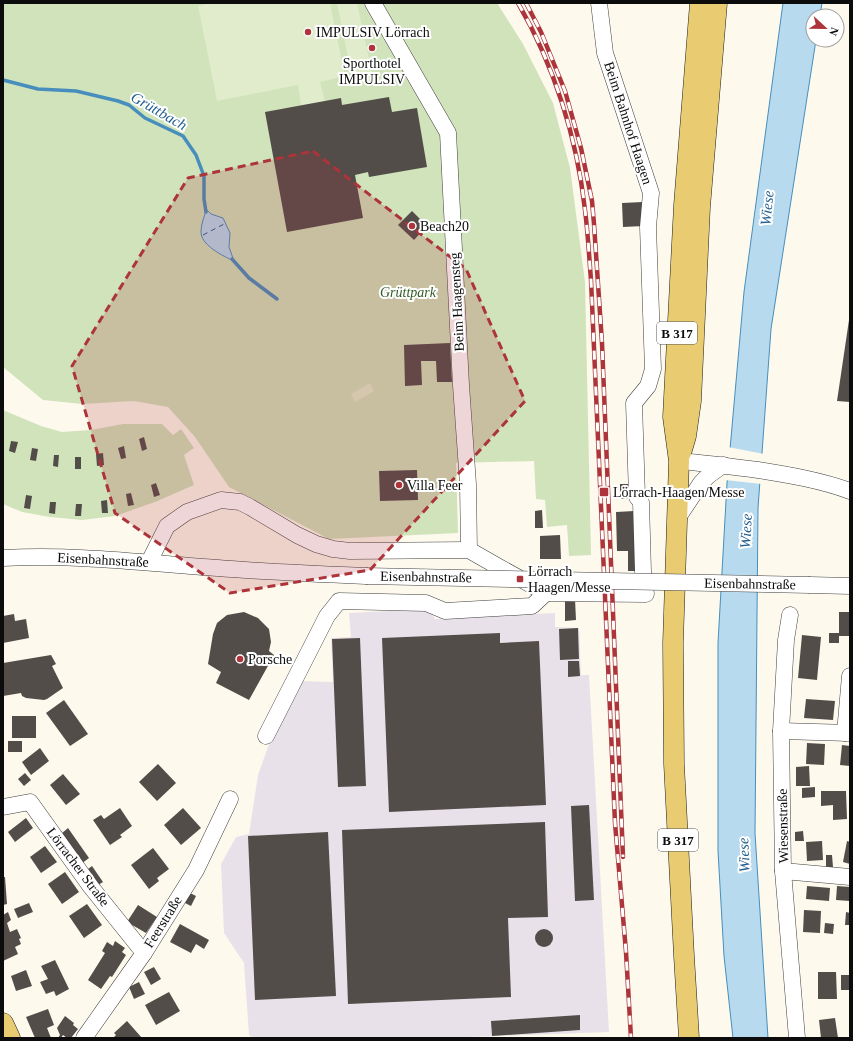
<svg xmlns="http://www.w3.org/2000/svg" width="853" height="1041" font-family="Georgia,serif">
  <rect width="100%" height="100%" fill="#fdfaed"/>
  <polygon fill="#e9e1ea" points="429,609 435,619 555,613 555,627 579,628 581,675 589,675 609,1032 442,1038 253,1038 249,1035 244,963 224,933 221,864 236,837 249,834 258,775 274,730 299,681 333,682 331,638 351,637 349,613"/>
  <g fill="#d0e3bb" fill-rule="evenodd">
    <path d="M3,3H497L523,44L553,103L570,168L585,282L591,555L569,556L567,525L547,527L545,500L536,499L534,461L456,463L458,533L329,539L229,487L195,437L168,407L134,401L82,404L43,400L3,367ZM206,209L230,233L229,247L233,261L211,248L202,226Z"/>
    <polygon points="3,410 41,426 62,432 91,430 123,424 162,424 173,435 181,429 194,448 184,455 194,485 155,502 115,516 82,520 50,517 22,512 3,504"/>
  </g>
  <g fill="#e0eccb">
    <polygon points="211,3 330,3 345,76 320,82 325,102 301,105 298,85 217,101 198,6"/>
    <polygon points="337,3 357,3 372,73 352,77"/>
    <polygon points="370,383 374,391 355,402 351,394"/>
  </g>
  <g fill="#b7daef" stroke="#478ebd">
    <polygon points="783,3 822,3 820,16 813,16 813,40 816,40 771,329 758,508 755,833 768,1038 733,1038 724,956 718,851 718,643 727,483 744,292"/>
    <path d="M206,209L211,214L223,218L230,233L229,247L234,261C223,256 200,245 201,231C201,223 205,216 206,209Z"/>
  </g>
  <polygon fill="#fdfaed" points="728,447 764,454 762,484 725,480"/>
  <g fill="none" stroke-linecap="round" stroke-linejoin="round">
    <g stroke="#478ebd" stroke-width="3.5">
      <polyline points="3,80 38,89 76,91 118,101 129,105 145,118 183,136 196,155 204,176 204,199 206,212"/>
      <polyline points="232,259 249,278 277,299"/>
    </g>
    <polyline stroke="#24608f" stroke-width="1" stroke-dasharray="5 4" stroke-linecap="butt" points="203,235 226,223"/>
  </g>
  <g fill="#534d4a">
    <polygon points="389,97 392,112 417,108 427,167 369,177 368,172 355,175 363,218 287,232 265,112 341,98 342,105"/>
    <polygon points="643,202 644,226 623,227 622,203"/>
    <polygon points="412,211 427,226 414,240 398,225"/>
    <polygon points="849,320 850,320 850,402 837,401"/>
    <polygon points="450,343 452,382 437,382 436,361 421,361 422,385 405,386 404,345"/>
    <polygon points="144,437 147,449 142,451 139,439"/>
    <polygon points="11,441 18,442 15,453 9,451"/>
    <polygon points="124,446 126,458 121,459 118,448"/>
    <polygon points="32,448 38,449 36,461 30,460"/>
    <polygon points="103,453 104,465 97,466 96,454"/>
    <polygon points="54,455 59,455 58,467 53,466"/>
    <rect x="75" y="457" width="6" height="12"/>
    <polygon points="417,470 418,500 380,501 379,471"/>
    <polygon points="156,483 160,495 154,497 151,485"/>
    <rect x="620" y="484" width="10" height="15"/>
    <polygon points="131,493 134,505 128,506 126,494"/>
    <polygon points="26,495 32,496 30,509 24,508"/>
    <polygon points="107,500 108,513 102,513 101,501"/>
    <polygon points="50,502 56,502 55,514 49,513"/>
    <polygon points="76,504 82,504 81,516 75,516"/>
    <polygon points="542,510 543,528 535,528 535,511"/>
    <polygon points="634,511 636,571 628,571 628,551 617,551 616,512"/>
    <polygon points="560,535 561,559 540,559 540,536"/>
    <polygon points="565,599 575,599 576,620 565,621"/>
    <polygon points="244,612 258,618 269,629 271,642 269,651 274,655 249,700 216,683 221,672 208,664 213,634 217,623 227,615"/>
    <polygon points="839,612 850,612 850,636 839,636 839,643 829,643 829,633 839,633"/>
    <polygon points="14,614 15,621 26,619 29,638 3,643 3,616"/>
    <polygon points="578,628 579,659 560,660 559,629"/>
    <polygon points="500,633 500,643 539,641 546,805 389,812 382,638"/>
    <polygon points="802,635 821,637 817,680 798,678"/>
    <polygon points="360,638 366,786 338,787 332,639"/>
    <polygon points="51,655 56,664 52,666 63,688 47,699 44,700 26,698 22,696 21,693 3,696 3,663"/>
    <polygon points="568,661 579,661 580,676 568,677"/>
    <polygon points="806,699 835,701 833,720 804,718"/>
    <polygon points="64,700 88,734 70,746 46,713"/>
    <rect x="12" y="716" width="24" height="22"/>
    <rect x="8" y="741" width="14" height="11"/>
    <polygon points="807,743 825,744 824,765 806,764"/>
    <polygon points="842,745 850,746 850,766 840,765"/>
    <polygon points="40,748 49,761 31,775 22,762"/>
    <polygon points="158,764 176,783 157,801 139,782"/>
    <polygon points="809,766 810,786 796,786 796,767"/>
    <polygon points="25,773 31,780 24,786 18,779"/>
    <polygon points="63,774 80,794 66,805 50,785"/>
    <polygon points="815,787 815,797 802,798 802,788"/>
    <polygon points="821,791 846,791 847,819 833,820 833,805 821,806"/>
    <polygon points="589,805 594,900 575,901 571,806"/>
    <polygon points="120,808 132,826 120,835 122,837 110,845 93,820 101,815 104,819"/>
    <polygon points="183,808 201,828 181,845 164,825"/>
    <polygon points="26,818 33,828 15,842 8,832"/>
    <polygon points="545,822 548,917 508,918 511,997 348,1004 342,830"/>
    <polygon points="68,828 89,858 81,864 61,834"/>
    <polygon points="803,831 804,841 795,841 795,832"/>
    <polygon points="328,832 336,996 255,1000 248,836"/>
    <polygon points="822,841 823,860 807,861 806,842"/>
    <polygon points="847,841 850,842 850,864 843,862"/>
    <polygon points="45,846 57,862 41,873 30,857"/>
    <polygon points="153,848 169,869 157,878 159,881 149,889 131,865"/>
    <polygon points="826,855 832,855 833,867 826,867"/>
    <polygon points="92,866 103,882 95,887 84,872"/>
    <polygon points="65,872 79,892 62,904 48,884"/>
    <polygon points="3,877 5,877 7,904 3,905"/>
    <polygon points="807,886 830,888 829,901 806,899"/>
    <polygon points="837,886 850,887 850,901 836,900"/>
    <polygon points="190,893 196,896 191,906 185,903"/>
    <polygon points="29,903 33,912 18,918 14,909"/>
    <polygon points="87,904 102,925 84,938 69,916"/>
    <polygon points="138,905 157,917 146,933 127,922"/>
    <polygon points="804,910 821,911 820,933 803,932"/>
    <polygon points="8,912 11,920 7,923 10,932 17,929 21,938 19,939 21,944 15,947 18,954 3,961 3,915"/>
    <polygon points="846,912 850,913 850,925 845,925"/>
    <polygon points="825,923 834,924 833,934 824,933"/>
    <polygon points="180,924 209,940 204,949 196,944 191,953 170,942"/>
    <circle cx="544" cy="938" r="9"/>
    <polygon points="115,941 125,948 122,952 126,955 112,977 110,976 101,989 88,980 105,953 102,951 107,942 113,946"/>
    <polygon points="55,960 69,989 56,996 54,991 46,994 40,982 48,979 41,966"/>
    <polygon points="154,967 161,979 151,985 144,972"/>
    <polygon points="26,970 32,986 16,991 11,976"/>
    <polygon points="818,972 836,972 837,999 818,999"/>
    <rect x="841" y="975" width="9" height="15"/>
    <polygon points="139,982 145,994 134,999 129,987"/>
    <polygon points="169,992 180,1011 156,1025 145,1005"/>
    <polygon points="48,1009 54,1025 47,1028 51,1038 35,1038 26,1017"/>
    <polygon points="580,1015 580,1030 492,1036 491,1021"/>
    <polygon points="65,1016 74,1023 73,1025 78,1029 71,1038 67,1038 63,1035 61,1038 58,1038 60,1035 57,1028"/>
    <polygon points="835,1018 838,1038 821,1038 819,1020"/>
    <polygon points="127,1021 142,1038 113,1038 116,1035 114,1033"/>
  </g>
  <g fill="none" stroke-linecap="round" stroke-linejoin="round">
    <defs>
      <g id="minor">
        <polyline points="373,3 448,133 461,385 468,484 469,550"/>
        <path d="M679,461C706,463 732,467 758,470C789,475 820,480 850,491"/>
        <polyline points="677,519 701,483 708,476 723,465"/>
        <path d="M3,558C75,554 146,563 218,568C267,572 316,574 366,576"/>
        <polyline points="149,562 167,526 187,512 221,500 240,502 250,507 297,535 316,544 333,549 350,551 469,550 497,566 546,593 646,594 643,571 641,502 637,497 634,403 648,386 653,369 648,227 651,193 605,53 599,3"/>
        <polyline points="810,585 850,586"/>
        <polyline points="790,615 786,640 781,731 783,871 797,1038"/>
        <polyline points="781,731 850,733"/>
        <polyline points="845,733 850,676"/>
        <polyline points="266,736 327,616 339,601 426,603 445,611 532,606 546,593"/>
        <polyline points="3,807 30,802 91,887 144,953"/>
        <polyline points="783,871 850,877"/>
        <polyline points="84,1038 144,953 196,870 230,799"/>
      </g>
      <g id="major">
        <polyline points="681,453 686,436 691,401 700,207 717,3"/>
        <polyline points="3,1023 10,1038"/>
        <polyline points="689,1038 684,956 674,764 673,643 679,461 673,417 684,205 700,3"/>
      </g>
    </defs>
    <use href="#minor" stroke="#3f3f3f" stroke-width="17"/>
    <use href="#major" stroke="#1d1d1d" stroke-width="21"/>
    <use href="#minor" stroke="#fff" stroke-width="16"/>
    <use href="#major" stroke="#e9cc71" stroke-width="20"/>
    <defs>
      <g id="rail">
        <path d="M518,3C554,65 577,138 585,210C588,233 589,256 591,280L615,823L626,952L631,1038"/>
        <polyline points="526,3 541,32 565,91 581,148 592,201 594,224 602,343 623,857"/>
      </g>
    </defs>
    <use href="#rail" stroke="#ac343a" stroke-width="4.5"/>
    <use href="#rail" stroke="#fff" stroke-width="3" stroke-dasharray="9" stroke-linecap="butt"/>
    <defs>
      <polyline id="minor-bridge" points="366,576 810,585"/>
    </defs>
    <use href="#minor-bridge" stroke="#3f3f3f" stroke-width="17" stroke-linecap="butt"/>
    <use href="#minor-bridge" stroke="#fff" stroke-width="16"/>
  </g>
  <path fill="#ac343a" fill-opacity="0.2" stroke="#ac343a" stroke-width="3" stroke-dasharray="8 5" stroke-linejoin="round" d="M313,151L466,269L525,401L370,570L230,593L115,513L72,366L188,178Z"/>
  <g fill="#ac343a" stroke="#fff" stroke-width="1.5">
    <circle cx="308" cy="32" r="4"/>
    <circle cx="372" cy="48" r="4"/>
    <circle cx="412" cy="226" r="4"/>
    <circle cx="399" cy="485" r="4"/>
    <rect x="599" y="487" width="10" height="10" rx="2"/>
    <rect x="516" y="575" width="8" height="8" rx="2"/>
    <circle cx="240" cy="659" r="4"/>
  </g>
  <g text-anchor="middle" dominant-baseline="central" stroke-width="4" stroke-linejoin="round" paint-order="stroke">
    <g fill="#fff" stroke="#555" stroke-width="1">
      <rect x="657" y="322" width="40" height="22" rx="3"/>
      <rect x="658" y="829" width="40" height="22" rx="3"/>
    </g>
    <g font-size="13" font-weight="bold" fill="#0c0c0c">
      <text x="677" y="333">B 317</text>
      <text x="678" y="840">B 317</text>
    </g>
    <g font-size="14" fill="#0c0c0c" stroke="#fff" text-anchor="start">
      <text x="316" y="32">IMPULSIV Lörrach</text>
      <text x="372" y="63" text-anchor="middle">Sporthotel<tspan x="372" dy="16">IMPULSIV</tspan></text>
      <text x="420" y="226">Beach20</text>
      <text x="407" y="485">Villa Feer</text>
      <text x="613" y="492">Lörrach-Haagen/Messe</text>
      <text x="528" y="571">Lörrach<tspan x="528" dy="16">Haagen/Messe</tspan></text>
      <text x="248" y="659">Porsche</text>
    </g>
    <g font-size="14" fill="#0c0c0c" stroke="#fff">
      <text transform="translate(628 123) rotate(72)">Beim Bahnhof Haagen</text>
      <text transform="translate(457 302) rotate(-93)">Beim Haagensteg</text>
      <text transform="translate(103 560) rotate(3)">Eisenbahnstraße</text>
      <text transform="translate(426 577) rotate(1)">Eisenbahnstraße</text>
      <text transform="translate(750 584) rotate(1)">Eisenbahnstraße</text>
      <text transform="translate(783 826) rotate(-91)">Wiesenstraße</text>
      <text transform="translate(78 867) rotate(53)">Lörracher Straße</text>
      <text transform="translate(163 922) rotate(-58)">Feerstraße</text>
    </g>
    <g font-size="14" font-style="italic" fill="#305c24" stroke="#fff">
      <text x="408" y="292">Grüttpark</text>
    </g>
    <g font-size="15" font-style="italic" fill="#24608f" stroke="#fff">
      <text transform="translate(159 111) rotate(30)">Grüttbach</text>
      <text transform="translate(767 208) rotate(-84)">Wiese</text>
      <text transform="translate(746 531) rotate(-87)">Wiese</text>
      <text transform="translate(744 855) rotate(-92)">Wiese</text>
    </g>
  </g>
  <rect width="853" height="1041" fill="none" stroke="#0c0c0c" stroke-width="8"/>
  <g transform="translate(825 28) rotate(112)"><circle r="19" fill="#ffffff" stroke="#9e9e9e"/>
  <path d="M0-3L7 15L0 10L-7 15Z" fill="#ac343a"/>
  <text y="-6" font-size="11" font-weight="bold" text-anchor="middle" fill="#0c0c0c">N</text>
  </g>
</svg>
